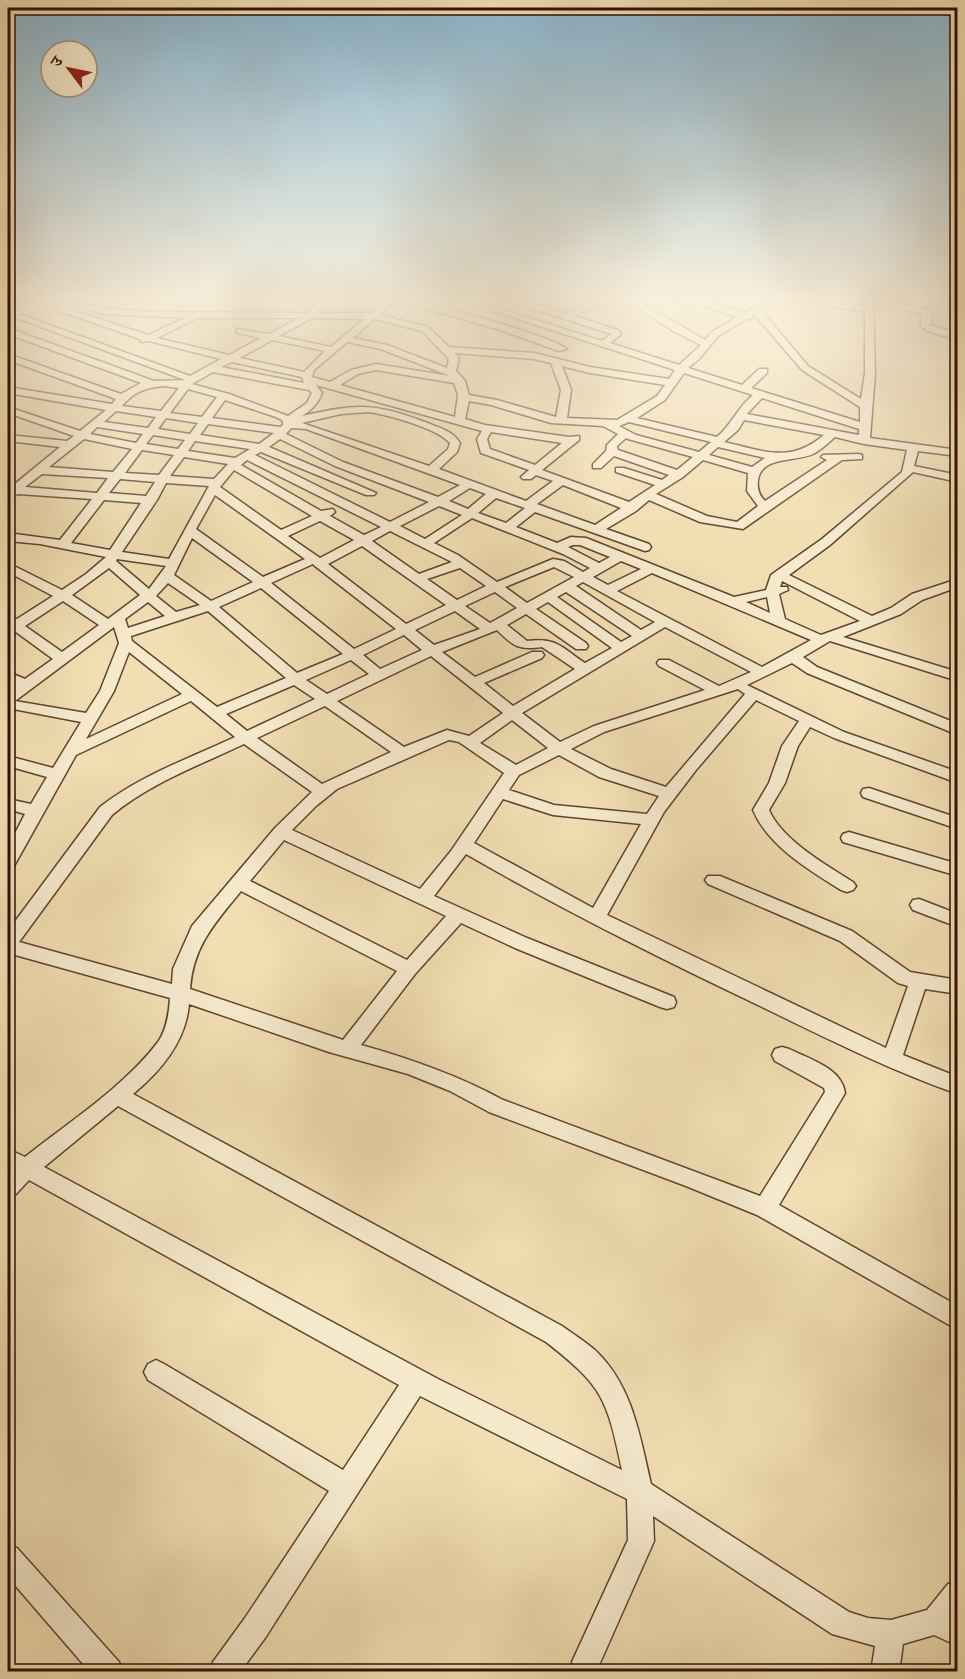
<svg xmlns="http://www.w3.org/2000/svg" width="965" height="1679" font-family="'IM FELL Great Primer','Noto Serif Devanagari',serif">
  <rect width="100%" height="100%" fill="#f1deb2"/>
  <filter id="stains"><feTurbulence type="fractalNoise" baseFrequency=".00333" numOctaves="4"/><feColorMatrix values="0 0 0 0 .2 0 0 0 0 .09 0 0 0 0 .02 0 0 0 .5 -.17"/></filter>
  <radialGradient id="worn" r=".72"><stop offset=".6" stop-color="#630" stop-opacity="0"/><stop offset="1" stop-color="#630" stop-opacity=".3"/></radialGradient>
  <g fill="none" stroke-linecap="round" stroke-linejoin="round">
    <defs>
      <g id="minor">
        <polygon points="21,299 30,299 8,316 8,309"/>
        <path d="M55,299H69L103,308L147,312L309,313L318,299H326L318,313H371C376,309 383,301 389,299C407,294 551,336 567,349L559,351L500,330L397,300L379,315L428,327L449,347L534,353L590,367L669,379L675,370L456,299H469L602,341L611,334L504,299H517L565,314L584,305L571,299H583L596,305L574,316L618,330L621,334L610,343L679,365L701,345L675,332L631,304V300H637L705,340L712,332L737,317L696,304L671,302L667,299H700L744,313L767,299H777L761,310L808,366L861,399L865,373V311L831,307L830,299H838L839,303L865,306V299H873L875,373L870,438L958,450V456L918,451L914,466L958,475V482L913,472L830,545L789,575L872,616L891,608L912,594L958,579V587L922,600L901,614L843,637L958,672V681L830,641L803,657L817,667L958,724V735L807,673L792,663L747,685L844,732L958,772V783L834,738L810,727L798,746L785,783L769,810C782,840 826,865 853,882L856,886L853,890L847,892L841,890C809,870 768,846 753,810L769,783L782,746L799,721L756,700L696,770L664,812L607,915L886,1048L908,986L898,983L840,941L708,884L705,880L708,876H720L852,931L910,972L958,980V994L925,989L903,1055L958,1077V1094C889,1070 824,1037 758,1005C659,958 561,909 466,854L434,896L527,938L674,997L676,1002L674,1007L667,1009L660,1007L515,948L461,923L415,974L361,1045C411,1059 457,1075 503,1100L760,1196L825,1092L824,1088L775,1061L772,1055L775,1049L782,1047L789,1049C809,1059 842,1068 845,1093L779,1205L958,1306V1330L757,1215L686,1186L489,1112L450,1091L408,1074L329,1052L189,1004C186,1041 161,1071 133,1094L562,1326C573,1334 586,1342 596,1351C633,1387 640,1437 651,1484L849,1612L868,1618L891,1620L927,1610L948,1584L958,1581V1646L934,1635L903,1644L899,1672H871L875,1646L832,1634L653,1516L654,1541L596,1672H576L572,1662L628,1540L627,1499L420,1396L265,1638L240,1672H209L213,1662L245,1618L329,1491L148,1380L144,1372L148,1364L156,1360L164,1364L343,1470L399,1385L29,1180L16,1194L8,1196V1173L11,1170L8,1168V1149L25,1157C69,1122 125,1086 158,1042C167,1029 169,1013 170,998L8,953V931L100,807C139,776 190,758 235,737L191,701L76,755L14,866L8,868V847L25,814L8,809V799L31,804L47,777L8,766V756L53,768L81,722L8,708V692L16,686L8,681V672L25,679L53,659L16,632L8,635V618L17,619L53,596L8,572V563L62,590L86,574L106,557L40,544L8,541V533L60,540L92,499L18,494L8,499L10,488L60,447L8,441V435L67,441L74,436L8,413V407L80,431L106,410L8,393V387L112,404L116,399L8,360V354L121,394L141,383L8,334V328L154,381L185,380L14,317L22,315L190,376L221,359L149,341L141,342L140,339L34,302L41,300L148,335L185,318L103,314ZM754,314L802,370L860,407V422L751,388L767,373V369H759L742,385L688,368L699,359L718,336L746,319H751ZM197,318H299L269,334L237,329V333L261,338L229,355L157,338ZM312,318L364,319L331,347L279,336ZM374,319L422,331L449,359L447,368L387,345L353,338ZM272,340L325,351L304,372L240,358ZM347,342L381,349L450,376L376,364L351,370L330,382L312,377L314,370ZM455,353L534,359L551,363L561,390L556,417L497,400L469,395L465,381L456,371L459,358ZM232,362L302,377L304,383L221,367ZM562,366L590,373L665,385L657,396L617,420L567,418L571,390ZM376,370L454,383L458,395L455,417L340,385L358,374ZM213,372L309,390L312,393L307,403L288,416L229,394L192,384ZM684,373L753,395C738,407 732,424 717,437L637,418L665,400ZM316,385L482,431L477,439L481,453L529,470L521,477L523,479H531L536,475L553,481L526,501L439,469L457,452L460,443C452,430 439,428 425,422C372,402 356,404 302,416C311,410 318,404 322,393ZM163,386L179,388L161,411L122,406C134,392 145,388 163,386ZM188,389L217,397L202,417L170,413ZM762,398L859,429V435L747,414ZM225,400L276,417L283,421V425L280,427L212,418ZM469,401L491,405L551,423L603,426L618,434L607,445L606,451L593,464V468H601L614,456L669,475L662,480L624,468H616V472L655,485L629,502L542,470L579,440V436L569,437L485,425L465,419ZM116,411L156,417L148,428L104,422ZM369,412C388,415 437,428 450,443L448,449L429,466L302,423L341,414ZM166,418L198,423L190,434L158,429ZM744,420L824,435C790,464 764,451 724,442L738,430ZM629,422L711,442L699,452L636,435L619,426ZM208,424L274,433L259,444L200,435ZM97,427L143,434L136,443L90,434ZM291,428L306,429L460,485L438,497L343,462L286,434ZM491,432L562,443L535,465L490,449L487,439ZM153,435L185,440L178,449L146,444ZM835,437L864,444L907,450L902,472L822,539L771,575L766,590L734,597L586,538L571,537L557,543L516,527L535,512L645,551L649,550L651,547L649,544L606,529L636,511L649,500L700,522L743,529L842,460L862,459V455L858,454L823,455L821,457L827,460L765,501C759,495 757,489 758,480C761,456 796,462 813,454C821,450 828,443 835,437ZM626,438L628,439L693,457L677,470L618,450L617,446ZM84,439L132,449L113,472L49,467ZM280,439L335,466L429,502L390,522L255,455L261,452L366,495H374L376,493L269,447ZM195,441L250,449L235,458L188,451ZM718,447L765,458L752,467L709,455ZM142,450L174,455L159,475L125,473ZM184,457L228,464L214,479L170,476ZM247,460L381,527L364,535L330,516L335,512L333,509L321,511L241,465ZM703,460L748,473L747,491L758,506L737,522L707,516L656,494L683,477ZM234,470L312,516L281,530L220,487ZM42,474L108,478L97,493L25,487ZM120,479L155,482L146,496L109,493ZM166,483L209,486L169,559L122,552L157,500ZM563,485L621,508L595,525L537,504ZM470,488L486,494L468,509L449,501ZM215,495L305,559L263,577L196,529ZM496,498L525,508L506,523L478,513ZM104,500L141,503L110,550L71,543ZM439,506L462,515L425,539L400,526ZM472,518L563,554L590,568L583,572L564,561L553,559L497,582L458,555L434,543ZM320,521L354,540L320,558L288,536ZM390,531L452,562L419,574L372,541ZM192,538L253,582L211,601L174,575ZM573,545H580L610,557L599,563L568,547ZM362,546L446,605L406,624L328,564ZM117,559L166,566L149,589L116,561ZM621,561L641,569L608,585L593,577ZM313,564L315,566L396,629L354,649L271,583ZM554,567L574,577L527,603L505,587ZM109,568L140,595L108,619L72,595ZM460,568L486,586L457,600L427,579ZM652,573L811,640L762,667L617,591ZM782,581L860,621L821,635L785,619L779,594L788,590L787,587H780ZM583,582L655,622L641,630L576,586ZM168,583L200,605L176,612L156,596ZM261,588L343,654L297,673L219,607ZM495,592L517,608L490,623L465,606ZM566,592L632,636L621,642L557,597ZM767,597L770,613L746,602ZM63,601L99,625L62,652L25,626ZM148,602L165,616L128,628L125,619ZM548,602L612,648L585,663C562,648 557,637 527,641L507,625L526,614L576,649H586L588,646L586,643L536,609ZM208,611L286,678L217,707L132,641L131,636ZM455,611L480,629L434,645L415,630ZM114,627L119,643L100,691L86,713L15,701ZM665,627L751,672L719,686L669,660H659L657,663L659,666L705,690L594,726L560,742L522,713ZM497,630C514,647 519,650 542,647L575,669L513,706L484,683L542,658L544,655L542,652H532L475,677L442,652ZM404,635L422,650L380,669L363,655ZM129,652L182,694L86,739L114,691ZM431,656L503,713L469,736L447,730L404,747L337,701ZM351,660L369,674L327,694L306,680ZM294,685L315,699L247,731L226,714ZM738,689L745,694L666,787L611,769L571,749L604,732ZM325,706L391,752L322,784L257,738ZM512,720L548,748L516,765L480,743ZM449,740L459,742L504,773L451,851L420,889L292,830L316,806L337,789ZM244,744L312,792L275,828L192,926L173,969L172,984L19,942L112,815C150,783 200,765 244,744ZM559,755L599,777L659,796L647,814L554,805L509,790L519,775ZM503,799L553,815L641,824L593,908L474,843ZM284,840L446,916L407,960L250,881ZM241,891L397,971L343,1040L190,989C193,946 215,923 241,891ZM118,1106L546,1342C604,1387 607,1399 622,1470L438,1379L44,1167Z"/>
        <polygon points="903,304 927,309 931,313 931,325 958,334 958,340 927,331 921,326 921,314 900,309 898,307"/>
        <polygon points="869,788 958,818 958,829 863,797 861,793 863,789"/>
        <polygon points="849,832 958,864 958,876 843,842 841,838 843,834"/>
        <polygon points="919,899 958,914 958,927 913,910 910,905 913,900"/>
        <polygon points="8,1544 17,1548 119,1662 123,1672 90,1672 8,1577"/>
      </g>
      <polygon id="tertiary" points="27,299 40,299 12,321 8,322 8,314"/>
    </defs>
    <use href="#minor" stroke="#60442f" stroke-width="3"/>
    <use href="#tertiary" stroke="#60442f" stroke-width="2"/>
    <use href="#minor" fill="#f6eacd" fill-rule="evenodd"/>
    <use href="#tertiary" fill="#f6eacd" fill-rule="evenodd"/>
  </g>
  <linearGradient id="sky" x2="0" y2="1"><stop stop-color="#89b7d2"/><stop offset="0.56" stop-color="#f9f0dc"/><stop offset="1" stop-color="#f9f0dc" stop-opacity="0"/></linearGradient>
  <rect width="965" height="534" fill="url(#sky)"/>
  <rect width="965" height="1679" fill="none" stroke="#f1deb2" stroke-width="30"/>
  <rect x="9" y="9" width="947" height="1661" fill="none" stroke="#2f1003" stroke-width="3"/>
  <rect x="15" y="15" width="935" height="1649" fill="none" stroke="#2f1003" stroke-width="1.5"/>
  <g transform="translate(69 69) rotate(302)"><circle r="28" fill="#f6eacd" stroke="#a6937c" stroke-width="1.5"/>
  <path d="M0-4.5L10 22L0 15L-10 22Z" fill="#8f2418"/>
  <text y="-9" font-size="16" font-weight="bold" text-anchor="middle" fill="#2f1003">उ</text>
  </g>
  <rect width="100%" height="100%" filter="url(#stains)"/>
  <rect width="100%" height="100%" fill="url(#worn)"/>
</svg>
